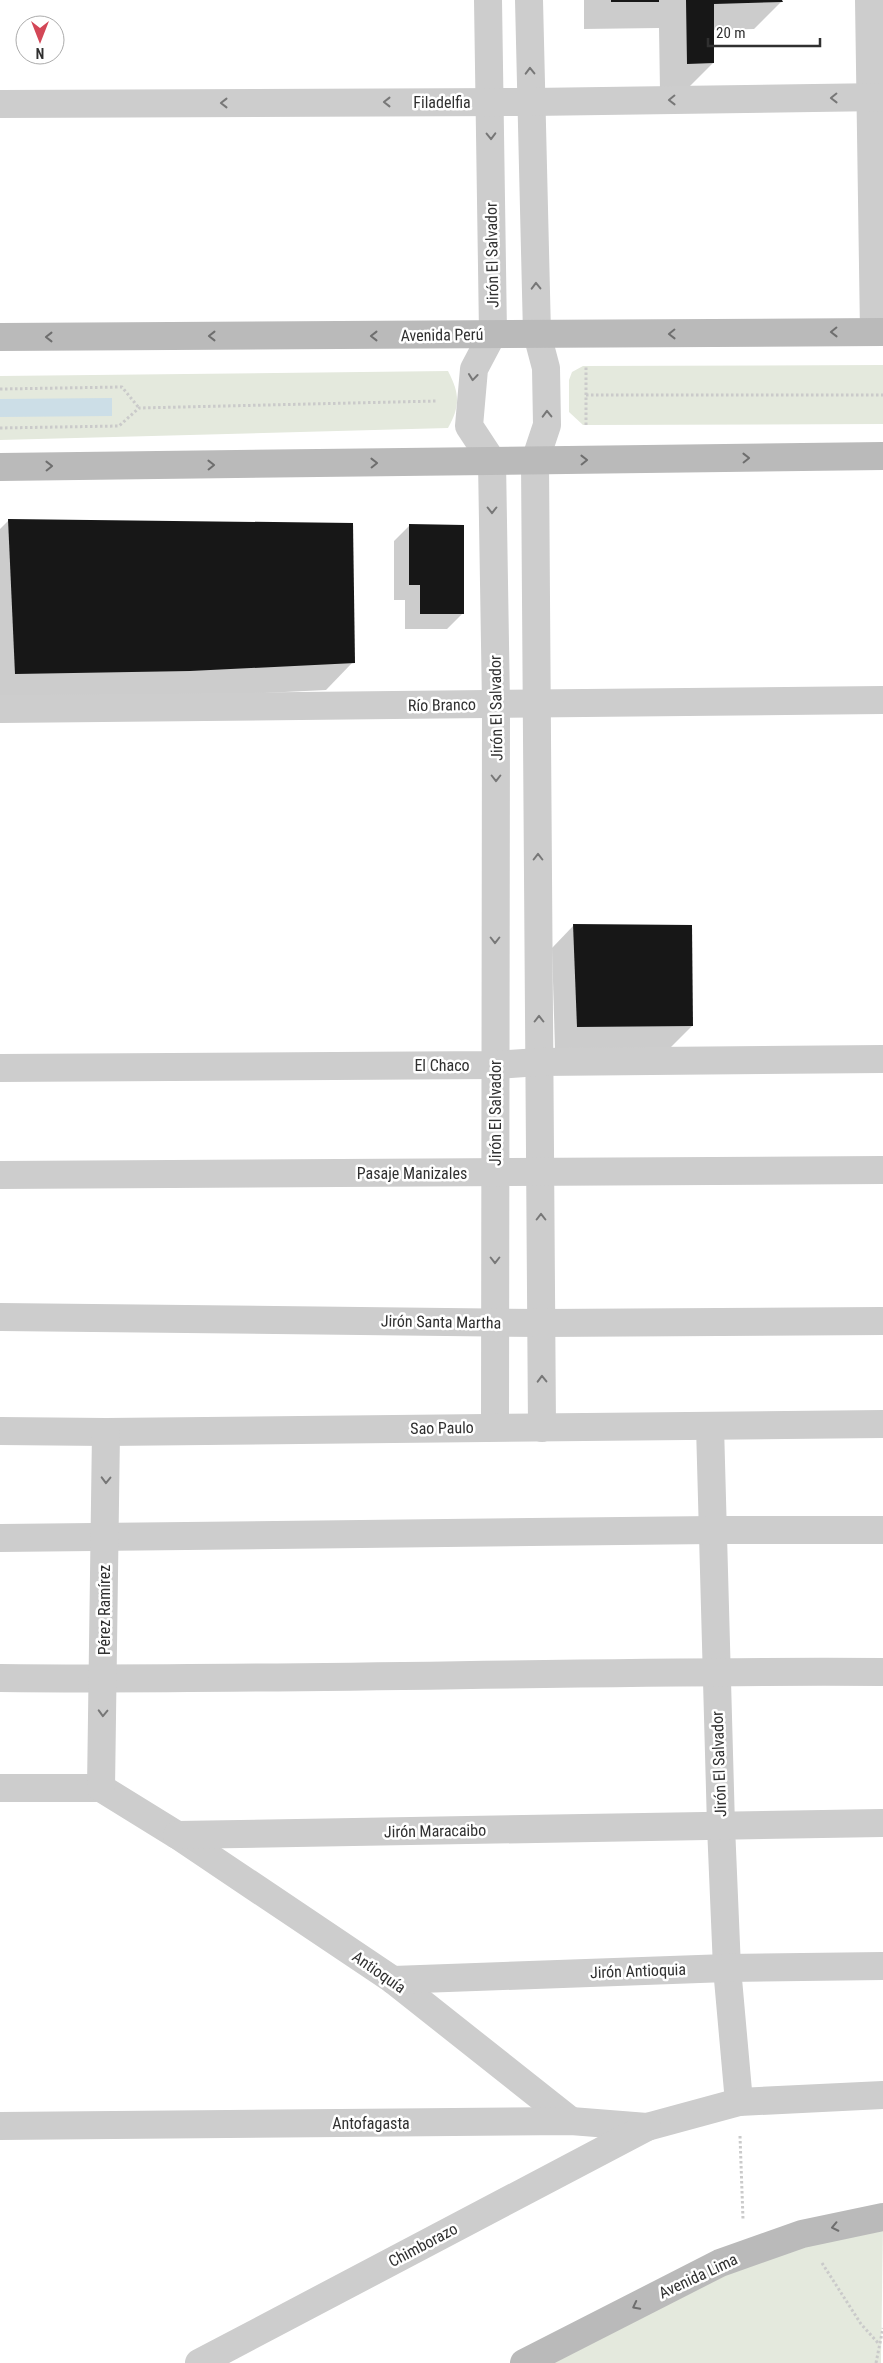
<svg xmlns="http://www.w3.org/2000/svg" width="883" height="2363" font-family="'Roboto Condensed',sans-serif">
  <rect width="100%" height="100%" fill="#fff"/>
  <g fill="#e4e9dd">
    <polygon points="883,365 883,424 583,425 569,412 569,380 572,372 583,366"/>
    <path d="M448,371C460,394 460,406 448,428L0,440V376Z"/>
    <polygon points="883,2227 881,2363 546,2363 694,2284 767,2256"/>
  </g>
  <polygon fill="#ccdee7" points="112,398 112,416 0,417 0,399"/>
  <g fill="#0003">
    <polygon points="584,0 781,0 781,2 754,29 713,30 713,63 686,90 660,91 659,28 584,29"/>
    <polygon points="9,520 353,662 326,690 162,698 0,701 0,529"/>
    <polygon points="409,526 462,614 447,629 405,629 405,600 394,600 394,541"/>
    <polygon points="574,925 692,1026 670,1048 555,1049 552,948"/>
  </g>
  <g fill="#171717">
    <rect x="611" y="0" width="48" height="2"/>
    <polygon points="686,0 782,0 783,2 714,4 714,63 687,64"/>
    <polygon points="8,519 353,523 355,663 190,671 15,674"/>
    <polygon points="409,524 464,525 464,614 420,614 420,585 409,585"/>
    <polygon points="573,924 692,925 693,1026 577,1027"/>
  </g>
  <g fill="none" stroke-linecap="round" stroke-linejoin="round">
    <g stroke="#cacaca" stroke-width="3" stroke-dasharray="2.5 2.5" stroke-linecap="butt">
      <polyline points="0,389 122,387 139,408"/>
      <polyline points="586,395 883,395"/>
      <polyline points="586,425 586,366"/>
      <polyline points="0,428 119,426 139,408 437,401"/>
      <polyline points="740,2136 743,2219"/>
      <polyline points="822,2263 861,2324 879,2344"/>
      <polyline points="876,2363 883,2328"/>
    </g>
    <g stroke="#cdcdcd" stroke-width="28">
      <polyline points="488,0 493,333 474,369 469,426 492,461 496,704 495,1427"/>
      <polyline points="529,0 537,334 546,368 547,425 535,461 542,1428"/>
      <polyline points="869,0 874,332"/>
      <polyline points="0,104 531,102 883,97"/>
      <polyline points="0,709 883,700"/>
      <polyline points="0,1068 495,1065 539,1062 883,1059"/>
      <polyline points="0,1175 883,1170"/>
      <polyline points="0,1317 541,1323 883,1321"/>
      <polyline points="710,1426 721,1826 727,1968 739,2102"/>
      <polyline points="0,1431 106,1432 883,1424"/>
      <polyline points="0,1538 713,1530 883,1530"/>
      <path d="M0,1678C294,1681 589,1670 883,1672"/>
      <polyline points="0,1788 101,1788 177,1835 393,1980 571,2121"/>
      <polyline points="101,1788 106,1432"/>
      <polyline points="177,1835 883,1823"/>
      <polyline points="393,1980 727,1968 883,1966"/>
      <polyline points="0,2126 571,2121 647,2127 739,2102 883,2095"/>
      <polyline points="199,2363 647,2127"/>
    </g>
    <g stroke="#bababa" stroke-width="28">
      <polyline points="0,337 883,332"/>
      <polyline points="0,467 883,456"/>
      <polyline points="524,2363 720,2263 802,2234 883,2217"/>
    </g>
  </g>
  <defs><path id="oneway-chevron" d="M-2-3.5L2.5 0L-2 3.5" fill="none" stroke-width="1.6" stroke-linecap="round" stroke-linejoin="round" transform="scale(1.25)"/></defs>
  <g stroke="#777">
    <use href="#oneway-chevron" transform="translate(530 71) rotate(-91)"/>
    <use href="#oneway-chevron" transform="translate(834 98) rotate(179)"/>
    <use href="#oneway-chevron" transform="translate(672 100) rotate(179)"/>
    <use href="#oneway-chevron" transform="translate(387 102) rotate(180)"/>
    <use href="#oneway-chevron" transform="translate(224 103) rotate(180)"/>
    <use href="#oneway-chevron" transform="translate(491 136) rotate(89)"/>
    <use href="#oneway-chevron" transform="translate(536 286) rotate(-91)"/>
    <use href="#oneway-chevron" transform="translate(473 377) rotate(96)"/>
    <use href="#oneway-chevron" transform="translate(547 414) rotate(-91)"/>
    <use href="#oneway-chevron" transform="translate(492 510) rotate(90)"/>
    <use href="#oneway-chevron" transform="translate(496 778) rotate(90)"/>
    <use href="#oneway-chevron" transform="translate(538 857) rotate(-90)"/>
    <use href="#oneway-chevron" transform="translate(495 940) rotate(90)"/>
    <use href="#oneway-chevron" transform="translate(539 1019) rotate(-90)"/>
    <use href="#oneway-chevron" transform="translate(541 1217) rotate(-90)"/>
    <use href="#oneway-chevron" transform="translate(495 1260) rotate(90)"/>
    <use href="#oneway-chevron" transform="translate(542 1379) rotate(-91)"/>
    <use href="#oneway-chevron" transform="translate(106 1480) rotate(91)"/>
    <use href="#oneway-chevron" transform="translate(103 1713) rotate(92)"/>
  </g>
  <g stroke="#6e6e6e">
    <use href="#oneway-chevron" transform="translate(834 332) rotate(179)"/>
    <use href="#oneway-chevron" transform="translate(672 334) rotate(179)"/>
    <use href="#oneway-chevron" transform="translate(212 336) rotate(180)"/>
    <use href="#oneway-chevron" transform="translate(374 336) rotate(180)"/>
    <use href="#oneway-chevron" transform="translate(49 337) rotate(180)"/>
    <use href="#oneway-chevron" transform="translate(746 458) rotate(-1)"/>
    <use href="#oneway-chevron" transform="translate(584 460) rotate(-1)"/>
    <use href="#oneway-chevron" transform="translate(374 463) rotate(-1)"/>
    <use href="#oneway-chevron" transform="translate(211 465) rotate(-1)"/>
    <use href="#oneway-chevron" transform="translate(49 466) rotate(-1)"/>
    <use href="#oneway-chevron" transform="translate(835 2227) rotate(168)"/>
    <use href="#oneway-chevron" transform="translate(636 2306) rotate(153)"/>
  </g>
  <g text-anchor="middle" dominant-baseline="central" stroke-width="5" stroke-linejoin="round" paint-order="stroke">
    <g font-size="16" fill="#303030" stroke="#fff">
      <text x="442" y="102">Filadelfia</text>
      <text transform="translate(492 255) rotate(-91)">Jirón El Salvador</text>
      <text transform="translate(442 335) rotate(-1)">Avenida Perú</text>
      <text transform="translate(442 705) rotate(-1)">Río Branco</text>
      <text transform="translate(496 708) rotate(-91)">Jirón El Salvador</text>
      <text x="442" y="1065">El Chaco</text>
      <text transform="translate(495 1113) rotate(-90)">Jirón El Salvador</text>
      <text x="412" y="1173">Pasaje Manizales</text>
      <text transform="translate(441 1322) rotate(1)">Jirón Santa Martha</text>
      <text transform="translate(442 1428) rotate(-1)">Sao Paulo</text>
      <text transform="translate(104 1610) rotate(-90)">Pérez Ramírez</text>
      <text transform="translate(719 1764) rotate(-92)">Jirón El Salvador</text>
      <text transform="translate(435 1831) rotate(-1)">Jirón Maracaibo</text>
      <text transform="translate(638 1971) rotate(-2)">Jirón Antioquia</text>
      <text transform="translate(379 1972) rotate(35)">Antioquía</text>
      <text x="371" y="2123">Antofagasta</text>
      <text transform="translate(423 2245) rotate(-28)">Chimborazo</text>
      <text transform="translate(698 2276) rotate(-25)">Avenida Lima</text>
    </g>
  </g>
  <g transform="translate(40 40) rotate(180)"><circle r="24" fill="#ffffff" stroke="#acacac"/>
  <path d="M0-4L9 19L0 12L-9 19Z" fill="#d34757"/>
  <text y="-8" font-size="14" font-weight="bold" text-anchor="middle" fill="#303030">N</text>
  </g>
  <path d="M708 38v8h112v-8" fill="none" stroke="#303030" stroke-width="2.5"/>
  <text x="716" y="38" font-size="15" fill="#303030" stroke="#ffffff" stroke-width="4" paint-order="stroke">20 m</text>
</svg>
